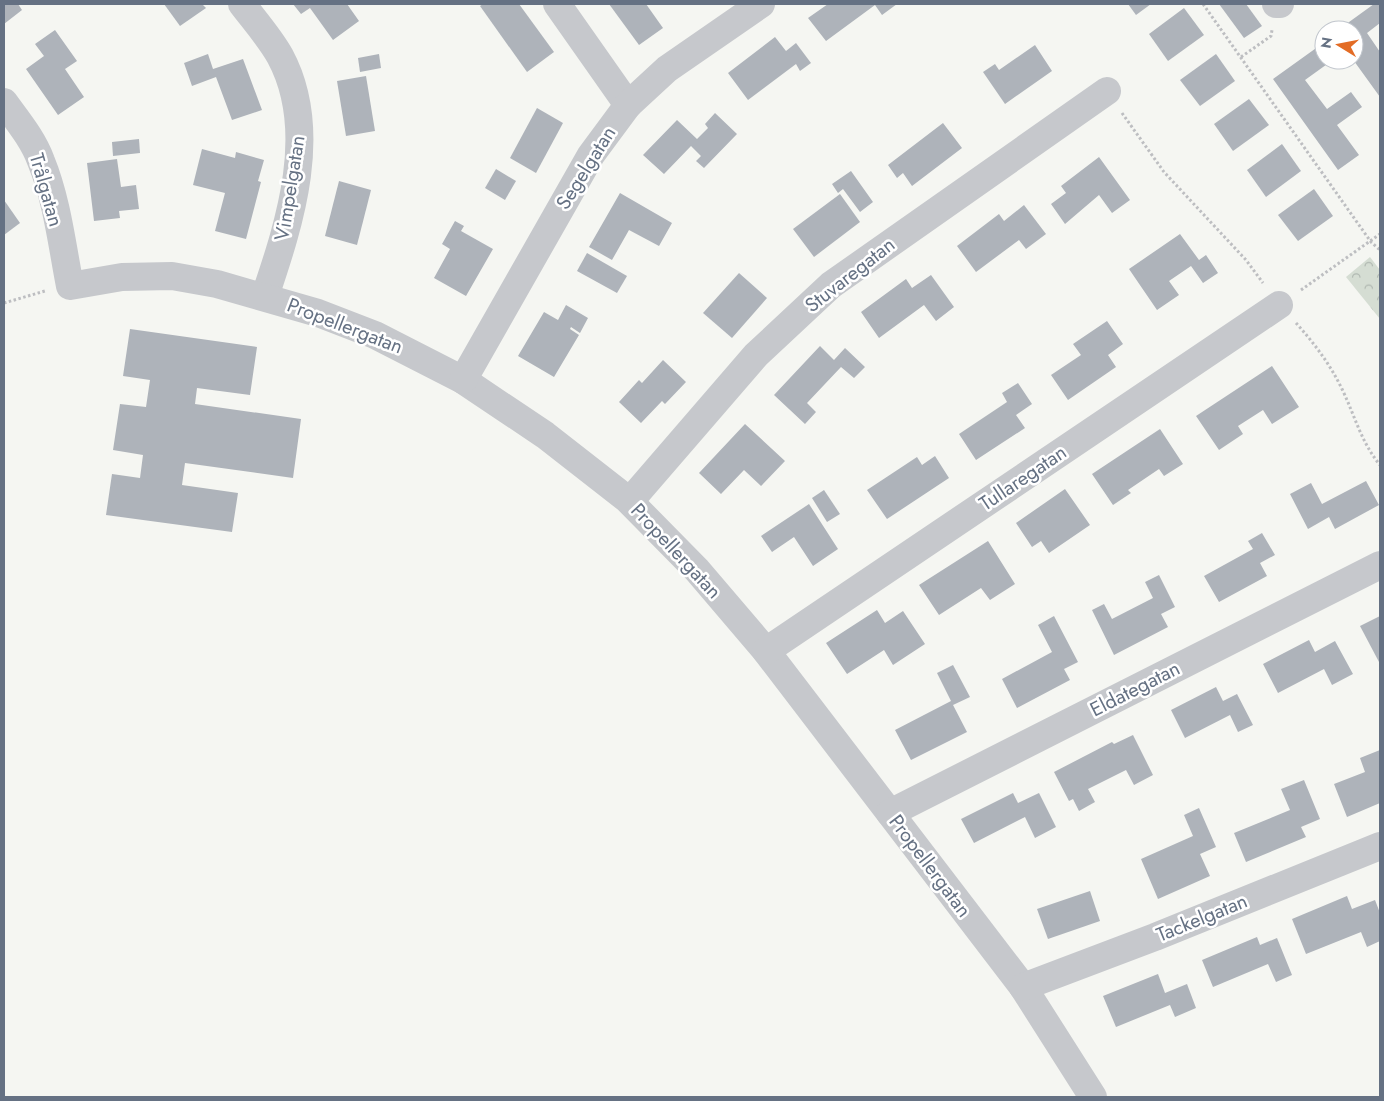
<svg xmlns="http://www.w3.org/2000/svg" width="1384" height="1101" font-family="Jost,sans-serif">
  <defs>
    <pattern id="park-crowns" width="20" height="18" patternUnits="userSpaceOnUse" patternTransform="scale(1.25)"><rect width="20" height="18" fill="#d5ddd3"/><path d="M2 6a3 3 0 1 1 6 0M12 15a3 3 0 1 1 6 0" fill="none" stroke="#b0b8b1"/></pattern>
  </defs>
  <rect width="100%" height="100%" fill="#f5f6f2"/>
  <polygon fill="url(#park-crowns)" points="1370,257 1380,270 1380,319 1346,277"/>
  <g fill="#aeb3ba">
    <polygon points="4,4 18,4 22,10 4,24"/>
    <polygon points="164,4 202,4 206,8 180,26"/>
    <polygon points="293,4 347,4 359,21 333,40 310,8 301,14"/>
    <polygon points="483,4 519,4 554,52 527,72 480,6"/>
    <polygon points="609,4 646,4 663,28 639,45"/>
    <polygon points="828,4 897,4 882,15 875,5 826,41 808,18"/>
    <polygon points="1128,4 1151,4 1136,15"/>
    <polygon points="1219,4 1246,4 1262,26 1244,38"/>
    <polygon points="1374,4 1380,4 1380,23 1367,33 1380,52 1380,97 1354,61 1354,30 1338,30"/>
    <polygon points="1184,8 1204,35 1168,61 1149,34"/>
    <polygon points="55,30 77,61 65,69 84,97 58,115 26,69 44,56 35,44"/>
    <polygon points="775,37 786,51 796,43 811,63 800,71 796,64 748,100 728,73"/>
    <polygon points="1035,45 1052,71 1005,104 983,72 995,64 999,70"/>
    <polygon points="1319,46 1324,54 1324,60 1330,62 1305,80 1327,109 1351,92 1362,107 1337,125 1359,155 1338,170 1273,79"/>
    <polygon points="208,54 213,69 243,59 262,110 232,120 216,77 192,86 184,63"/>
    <polygon points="379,54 381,68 360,72 358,58"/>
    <polygon points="1216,54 1235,81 1200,106 1180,80"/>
    <polygon points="366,76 375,131 346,136 337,81"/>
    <polygon points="1249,99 1269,125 1233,151 1214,124"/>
    <polygon points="537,108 563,123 536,173 510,158"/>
    <polygon points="715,113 737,134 704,168 696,161 701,156 691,146 664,174 643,155 677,120 697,139 708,128 705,124"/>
    <polygon points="943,123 962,148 912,186 903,173 897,178 888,165"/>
    <polygon points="139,139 140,153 113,156 112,142"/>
    <polygon points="1282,144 1301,171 1266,197 1247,170"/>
    <polygon points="202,149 235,158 236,152 264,160 258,181 261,182 246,239 215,231 225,193 193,185"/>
    <polygon points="1099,157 1130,200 1112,213 1099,195 1065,224 1051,204 1066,193 1061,186"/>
    <polygon points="117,159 121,187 136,185 139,209 119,211 120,218 94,221 87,163"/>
    <polygon points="496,169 516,181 505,200 485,188"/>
    <polygon points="851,171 873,202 860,212 843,189 838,193 832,184"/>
    <polygon points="339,181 371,190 357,245 325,236"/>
    <polygon points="1314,189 1333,216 1298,241 1278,215"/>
    <polygon points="620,193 672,223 659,246 629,230 612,260 589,247"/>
    <polygon points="840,194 860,222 814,257 793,229"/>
    <polygon points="4,200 20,223 4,235"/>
    <polygon points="1024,205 1046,234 1026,249 1019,240 976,272 957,246 999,214 1004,221"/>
    <polygon points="455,221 464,226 461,231 493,249 466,296 434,278 450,249 442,244"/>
    <polygon points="1180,234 1199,260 1206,255 1218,273 1203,283 1191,266 1169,281 1179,295 1157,310 1129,269"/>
    <polygon points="587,253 627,276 617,293 577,271"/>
    <polygon points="739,273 767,298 732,338 703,313"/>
    <polygon points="931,275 954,307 936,321 924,305 879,338 861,312 906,279 912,288"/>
    <polygon points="566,305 588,318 580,333 571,327 570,329 579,335 554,377 518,356 544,312 558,320"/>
    <polygon points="1107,321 1123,344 1108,355 1116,367 1068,400 1051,375 1081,355 1073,344"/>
    <polygon points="130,329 257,347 250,395 197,388 195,404 301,419 293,478 185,463 182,485 238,493 232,532 106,515 112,474 140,478 143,455 113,450 120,404 146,407 150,380 123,376"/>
    <polygon points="820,346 834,360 845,348 865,367 854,378 841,367 807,403 816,412 805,424 774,395"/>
    <polygon points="663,360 686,382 665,404 662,401 641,423 619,402 639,380 642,383"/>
    <polygon points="1272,366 1299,407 1272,424 1263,410 1238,426 1243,434 1219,450 1196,416"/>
    <polygon points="1018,383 1032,404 1016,415 1025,428 976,460 959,434 1007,402 1002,393"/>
    <polygon points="745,424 785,461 761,486 744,470 721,494 699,473"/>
    <polygon points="1160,429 1183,464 1164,476 1159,469 1128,490 1131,493 1113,505 1092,474"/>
    <polygon points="935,456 949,478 887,519 867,490 917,457 922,465"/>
    <polygon points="1366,481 1379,505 1335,529 1329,517 1308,529 1290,494 1311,483 1322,504"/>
    <polygon points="1065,489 1090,525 1049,553 1041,541 1032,547 1016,523"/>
    <polygon points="824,490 840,514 827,522 812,498"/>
    <polygon points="809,504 838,549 813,566 794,537 772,552 761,536"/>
    <polygon points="1262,533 1275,555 1260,563 1267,576 1219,602 1204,576 1253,549 1248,541"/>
    <polygon points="988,541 1015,584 990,600 981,588 939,615 919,585"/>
    <polygon points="1159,575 1175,607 1161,614 1168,627 1114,655 1092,610 1104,604 1112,619 1153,598 1145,582"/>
    <polygon points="877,610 885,623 903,611 925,644 893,665 884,650 847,674 826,643"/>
    <polygon points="1054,616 1078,662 1064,669 1070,680 1017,708 1002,679 1052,652 1038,625"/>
    <polygon points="1380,616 1380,661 1379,662 1360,626"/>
    <polygon points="1309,640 1315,652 1335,641 1353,674 1332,685 1324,669 1278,693 1263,664"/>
    <polygon points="953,665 970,697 953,705 967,732 911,760 895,730 951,701 937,673"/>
    <polygon points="1216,687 1223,701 1237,694 1253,725 1238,732 1230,715 1185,738 1171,710"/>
    <polygon points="1133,735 1153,775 1134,785 1126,770 1088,789 1095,802 1079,811 1073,799 1069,801 1054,772 1112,742 1114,744"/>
    <polygon points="1380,750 1380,803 1347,817 1334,784 1365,772 1360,758"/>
    <polygon points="1304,780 1320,819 1301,827 1306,837 1246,862 1234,833 1290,810 1281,789"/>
    <polygon points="1013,793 1018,803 1039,793 1056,827 1035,838 1025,817 974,843 961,819"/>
    <polygon points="1199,808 1216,847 1200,854 1210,876 1158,899 1141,859 1193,836 1184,815"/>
    <polygon points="1090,891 1100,921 1048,939 1037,909"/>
    <polygon points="1347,896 1352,909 1375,900 1380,913 1380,941 1367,947 1361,932 1306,954 1292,919"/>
    <polygon points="1257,937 1260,945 1277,938 1292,975 1276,982 1268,964 1213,987 1202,960"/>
    <polygon points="1158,974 1165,993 1187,984 1196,1008 1175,1017 1170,1005 1116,1027 1103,996"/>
  </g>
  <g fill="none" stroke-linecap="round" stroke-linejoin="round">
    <g stroke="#bdbec1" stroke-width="3" stroke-dasharray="2.5 2.5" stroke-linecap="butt">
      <polyline points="1203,4 1371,242 1380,250"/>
      <polyline points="1241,57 1271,36 1272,30"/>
      <polyline points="1122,113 1164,172 1246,260 1263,283"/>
      <polyline points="1301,290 1380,234"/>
      <polyline points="4,303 45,291"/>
      <path d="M1296,323C1314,343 1330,364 1342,389C1355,416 1361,442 1380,465"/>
    </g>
    <g stroke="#c6c8cc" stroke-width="28">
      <path d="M242,4C255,21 270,38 280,56C320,130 290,222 265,296"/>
      <polyline points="557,4 628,105"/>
      <polyline points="1276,4 1280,4"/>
      <path d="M4,102C17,120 33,139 41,161C57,200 62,245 70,286L122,277L172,276L217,284L318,313L375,335L463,380L545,435L627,499L697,570L766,651L1023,987L1093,1097"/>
      <polyline points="463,380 591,155 628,105 667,69 761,4"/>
      <polyline points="630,501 756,355 831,285 1107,91"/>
      <polyline points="766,651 1279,305"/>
      <polyline points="890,813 1380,565"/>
      <polyline points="1023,987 1155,937 1380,846"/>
    </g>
  </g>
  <g text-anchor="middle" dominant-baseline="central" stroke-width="5" stroke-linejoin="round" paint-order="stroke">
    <g font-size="20" fill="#657183" stroke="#fff">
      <text transform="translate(586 168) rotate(-58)">Segelgatan</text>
      <text transform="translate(290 188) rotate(-81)">Vimpelgatan</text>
      <text transform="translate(46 190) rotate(74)">Trålgatan</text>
      <text transform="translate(850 275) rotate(-38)">Stuvaregatan</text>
      <text transform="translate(345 326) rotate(21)">Propellergatan</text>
      <text transform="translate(1023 478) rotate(-34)">Tullaregatan</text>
      <text transform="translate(676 551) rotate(47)">Propellergatan</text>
      <text transform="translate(1135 689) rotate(-27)">Eldategatan</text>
      <text transform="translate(930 866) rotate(53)">Propellergatan</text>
      <text transform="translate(1202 918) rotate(-22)">Tackelgatan</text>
    </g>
  </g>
  <rect width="1384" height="1101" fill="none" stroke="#657183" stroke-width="10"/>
  <g transform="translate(1339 45) rotate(280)"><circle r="24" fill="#ffffff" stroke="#c1c6cd"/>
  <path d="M0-4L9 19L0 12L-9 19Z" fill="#e36c25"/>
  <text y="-8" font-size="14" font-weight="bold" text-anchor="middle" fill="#657183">N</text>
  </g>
</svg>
